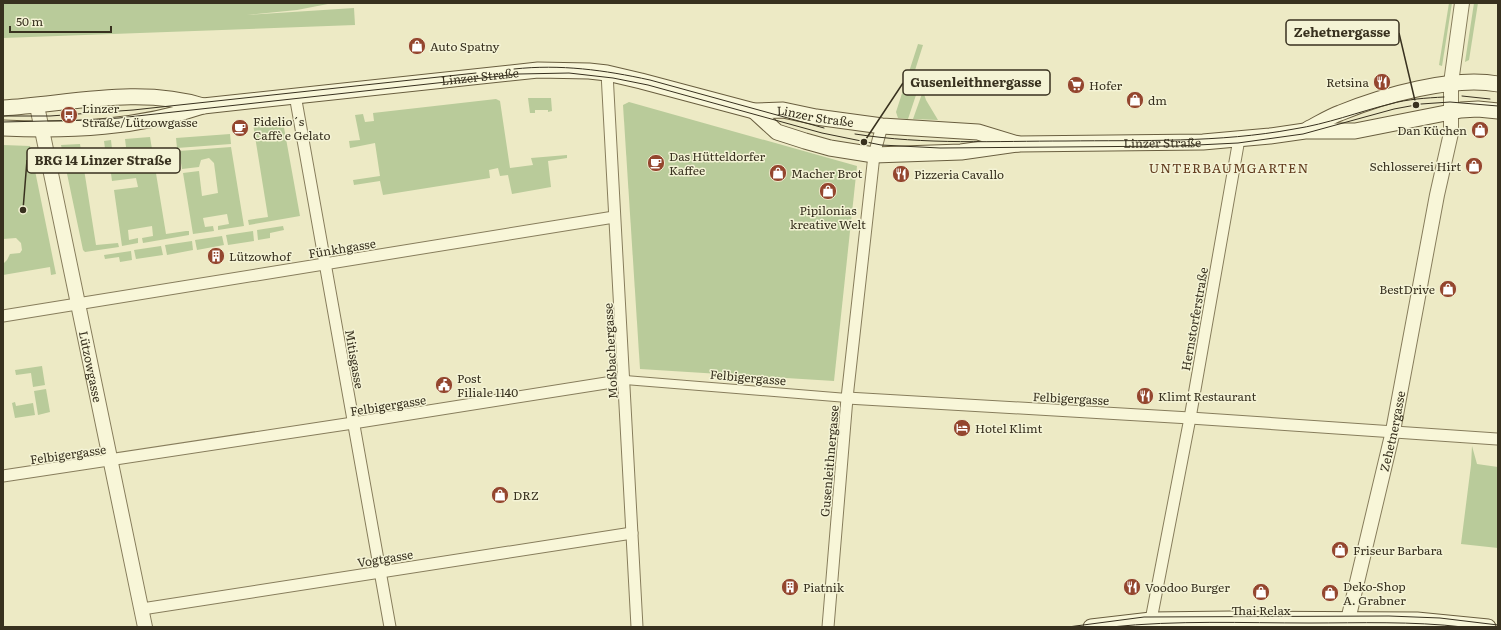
<svg xmlns="http://www.w3.org/2000/svg" width="1501" height="630" font-family="Literata,serif">
  <rect width="100%" height="100%" fill="#edeac5"/>
  <g fill="#b9cb9a">
    <polygon points="3,3 333,3 297,10 247,15 354,8 355,25 3,38"/>
    <polygon points="1449,3 1452,3 1442,66 1439,65"/>
    <polygon points="1474,3 1478,3 1469,60 1465,62"/>
    <polygon points="918,44 923,45 910,86 918,89 908,119 898,118 896,112"/>
    <polygon points="923,91 926,100 938,120 913,119"/>
    <polygon points="528,98 551,98 552,111 548,112 548,110 535,110 535,113 530,113"/>
    <polygon points="496,99 500,101 510,168 533,165 531,158 567,155 567,158 548,161 551,187 512,194 508,175 500,176 498,168 489,170 490,178 383,195 380,181 354,185 353,180 380,176 375,143 350,148 349,141 360,140 355,115 363,114 365,122 374,121 373,113"/>
    <polygon points="629,102 857,166 834,381 640,369 623,105"/>
    <polygon points="283,122 300,216 249,225 248,220 268,217 253,124"/>
    <polygon points="230,134 231,144 177,148 176,138"/>
    <polygon points="150,137 166,234 186,231 189,231 189,235 143,243 142,238 153,236 152,226 128,230 129,240 138,238 138,243 122,246 114,190 138,187 136,178 112,181 109,159 133,156 132,149 126,149 127,154 106,156 104,141 111,140 112,149 126,147 125,139"/>
    <polygon points="80,144 96,245 118,243 119,247 85,252 83,250 61,145"/>
    <polygon points="3,145 30,146 56,274 51,275 50,267 3,275 3,264 7,260 10,254 20,253 22,250 21,243 16,238 3,239"/>
    <polygon points="231,147 244,226 218,230 218,226 229,224 227,214 203,218 205,227 213,226 214,231 193,234 183,173 199,171 202,196 218,193 214,163 209,158 201,160 199,167 182,169 179,151"/>
    <polygon points="283,226 284,230 270,233 270,238 258,240 257,230"/>
    <polygon points="253,231 254,241 228,245 226,235"/>
    <polygon points="222,236 224,245 197,250 195,240"/>
    <polygon points="192,241 193,250 167,255 165,245"/>
    <polygon points="161,246 163,255 136,259 134,250"/>
    <polygon points="131,251 132,260 120,262 119,257 105,259 104,255"/>
    <polygon points="42,366 45,385 33,387 31,373 16,375 15,370"/>
    <polygon points="46,389 50,412 38,415 34,391"/>
    <polygon points="15,402 16,406 33,403 35,415 15,418 12,403"/>
    <polygon points="1472,446 1477,464 1498,467 1498,548 1461,544 1471,465"/>
  </g>
  <g fill="none" stroke-linecap="round" stroke-linejoin="round">
    <defs>
      <polyline id="pedestrian" points="625,380 847,398"/>
      <g id="minor">
        <path d="M607,73C617,258 627,442 637,627"/>
        <polyline points="295,95 390,627"/>
        <polyline points="3,316 614,217"/>
        <polyline points="847,398 1190,418 1497,439"/>
        <polyline points="3,476 353,423 625,380"/>
        <polyline points="142,609 632,533"/>
        <polyline points="1151,620 1190,418 1239,139"/>
        <polyline points="828,627 847,398 874,155 882,126"/>
      </g>
      <g id="tertiary">
        <path id="s1" d="M37,106L145,627"/>
        <path id="s2" d="M1348,620L1393,431L1437,195L1451,133V83L1462,3"/>
      </g>
      <g id="secondary">
        <path d="M3,108C68,104 140,86 203,106"/>
        <path id="s3" d="M754,111L777,132L805,141L830,148L874,155L961,152L1018,144L1203,142L1270,136L1305,131H1355L1461,110L1478,109L1498,111"/>
        <path id="s4" d="M3,128C70,131 139,128 203,106L538,70L589,71L607,73L641,81L754,111L783,110L816,117L882,126L978,132L1018,144"/>
        <path d="M1308,129C1318,124 1329,117 1340,113C1384,95 1452,76 1498,84"/>
        <polyline points="1091,627 1151,620 1231,619 1417,620 1488,627"/>
      </g>
    </defs>
    <use href="#pedestrian" stroke="#877d5c" stroke-width="10"/>
    <use href="#minor" stroke="#877d5c" stroke-width="13"/>
    <use href="#tertiary" stroke="#877d5c" stroke-width="16"/>
    <use href="#secondary" stroke="#695e3f" stroke-width="17"/>
    <use href="#pedestrian" stroke="#f8f6d8" stroke-width="8"/>
    <use href="#minor" stroke="#f8f6d8" stroke-width="11"/>
    <use href="#tertiary" stroke="#f8f6d8" stroke-width="14"/>
    <use href="#secondary" stroke="#f8f6d8" stroke-width="15"/>
    <g stroke="#38311f" stroke-width="1">
      <path d="M514,69C561,64 604,70 650,80L824,128"/>
      <polyline points="1462,96 1490,99"/>
      <polyline points="3,116 50,116 133,110 476,73"/>
      <polyline points="3,122 89,120 119,118 519,74 569,73 613,78 648,85 822,133 881,145 940,148 1177,146 1238,143 1303,134 1394,109 1421,104 1450,102 1498,106"/>
      <path d="M855,134C925,145 996,141 1066,141C1142,140 1219,143 1294,129C1327,124 1358,112 1390,104C1408,99 1426,98 1444,97"/>
      <polyline points="1068,627 1144,617 1389,616 1440,618 1498,625"/>
      <path d="M1111,627C1177,620 1243,623 1309,623C1360,623 1412,621 1463,627"/>
    </g>
  </g>
  <defs>
    <symbol id="shop-disc" viewBox="-11 -11 22 22"><circle r="9.5" fill="#94462e" stroke="#f4f3d5"/><path d="M-5-2.5h2.3a2.7 3.5 0 0 1 5.4 0H5L5.5 6h-11ZM-1.5-2.5h3a1.5 2.3 0 0 0-3 0Z" fill="#fff"/></symbol>
    <symbol id="restaurant-disc" viewBox="-11 -11 22 22"><circle r="9.5" fill="#94462e" stroke="#f4f3d5"/><path d="M-5-6h1v4h1v-4h1v4h1v-4h1v5L-1.5 .5V6h-2V.5L-5-1ZM5-6V6H3V1.5H1.5Q1.5-4 5-6Z" fill="#fff"/></symbol>
    <symbol id="supermarket-disc" viewBox="-11 -11 22 22"><circle r="9.5" fill="#94462e" stroke="#f4f3d5"/><path d="M-6-5.5h2.5l.6 2H6L4.5 2H-2.5L-4.4-4H-6ZM-1.5 3.2a1.3 1.3 0 1 0 .1 0ZM3 3.2a1.3 1.3 0 1 0 .1 0Z" fill="#fff"/></symbol>
    <symbol id="bus-disc" viewBox="-11 -11 22 22"><circle r="9.5" fill="#94462e" stroke="#f4f3d5"/><path d="M-5-6H5V4H4V6H2V4H-2V6H-4V4H-5ZM-3.5-4V0h7V-4ZM-3.5 1.2v1.5H-2V1.2ZM2 1.2v1.5H3.5V1.2Z" fill="#fff"/></symbol>
    <symbol id="cafe-disc" viewBox="-11 -11 22 22"><circle r="9.5" fill="#94462e" stroke="#f4f3d5"/><path d="M-5.5-4.5H6V0H3Q3 3.5 0 3.5H-2.5Q-5.5 3.5-5.5 0ZM3-3.2v2h1.7v-2ZM-6 4.5H4V6H-6Z" fill="#fff"/></symbol>
    <symbol id="building-disc" viewBox="-11 -11 22 22"><circle r="9.5" fill="#94462e" stroke="#f4f3d5"/><path d="M-4-6H4V6H1V3H-1V6H-4ZM-2.5-4.3h1.7v1.8h-1.7ZM.8-4.3h1.7v1.8H.8ZM-2.5-1h1.7V.8h-1.7ZM.8-1h1.7V.8H.8Z" fill="#fff"/></symbol>
    <symbol id="civic-disc" viewBox="-11 -11 22 22"><circle r="9.5" fill="#94462e" stroke="#f4f3d5"/><path d="M-.6-6.5H3V-4.5H.6V-3L4-1V1h2V6H-6V1h2V-1L-.6-3ZM-1.2 2.5V6h2.4V2.5Z" fill="#fff"/></symbol>
    <symbol id="hotel-disc" viewBox="-11 -11 22 22"><circle r="9.5" fill="#94462e" stroke="#f4f3d5"/><path d="M-6-4.5h1.5V1H6V5H4.5V3h-9V5H-6ZM-4 0a1.8 1.8 0 1 1 3.6 0ZM.5 0V-2.5h3Q6-2.5 6 0Z" fill="#fff"/></symbol>
  </defs>
  <g fill-rule="evenodd">
    <use href="#shop-disc" x="407" y="36" width="20" height="20"/>
    <use href="#restaurant-disc" x="1372" y="72" width="20" height="20"/>
    <use href="#supermarket-disc" x="1066" y="75" width="20" height="20"/>
    <use href="#shop-disc" x="1125" y="90" width="20" height="20"/>
    <use href="#bus-disc" x="59" y="105" width="20" height="20"/>
    <use href="#cafe-disc" x="230" y="118" width="20" height="20"/>
    <use href="#shop-disc" x="1470" y="120" width="20" height="20"/>
    <use href="#cafe-disc" x="646" y="153" width="20" height="20"/>
    <use href="#shop-disc" x="1464" y="156" width="20" height="20"/>
    <use href="#shop-disc" x="768" y="163" width="20" height="20"/>
    <use href="#restaurant-disc" x="891" y="164" width="20" height="20"/>
    <use href="#shop-disc" x="818" y="181" width="20" height="20"/>
    <use href="#building-disc" x="206" y="246" width="20" height="20"/>
    <use href="#shop-disc" x="1438" y="279" width="20" height="20"/>
    <use href="#civic-disc" x="434" y="375" width="20" height="20"/>
    <use href="#restaurant-disc" x="1135" y="386" width="20" height="20"/>
    <use href="#hotel-disc" x="952" y="418" width="20" height="20"/>
    <use href="#shop-disc" x="490" y="485" width="20" height="20"/>
    <use href="#shop-disc" x="1330" y="540" width="20" height="20"/>
    <use href="#building-disc" x="780" y="577" width="20" height="20"/>
    <use href="#restaurant-disc" x="1122" y="577" width="20" height="20"/>
    <use href="#shop-disc" x="1251" y="582" width="20" height="20"/>
    <use href="#shop-disc" x="1320" y="583" width="20" height="20"/>
  </g>
  <g text-anchor="middle" dominant-baseline="central" stroke-width="3" stroke-linejoin="round" paint-order="stroke">
    <g font-size="12" fill="#38311f" stroke="#f4f3d5" text-anchor="start">
      <text x="430" y="46">Auto Spatny</text>
      <text x="1369" y="82" text-anchor="end">Retsina</text>
      <text x="1089" y="85">Hofer</text>
      <text x="1148" y="100">dm</text>
      <text x="82" y="108">Linzer<tspan x="82" dy="14">Straße/Lützowgasse</tspan></text>
      <text x="253" y="121">Fidelio´s<tspan x="253" dy="14">Caffè e Gelato</tspan></text>
      <text x="1467" y="130" text-anchor="end">Dan Küchen</text>
      <text x="669" y="156">Das Hütteldorfer<tspan x="669" dy="14">Kaffee</tspan></text>
      <text x="1461" y="166" text-anchor="end">Schlosserei Hirt</text>
      <text x="791" y="173">Macher Brot</text>
      <text x="914" y="174">Pizzeria Cavallo</text>
      <text x="828" y="210" text-anchor="middle">Pipilonias<tspan x="828" dy="14">kreative Welt</tspan></text>
      <text x="229" y="256">Lützowhof</text>
      <text x="1435" y="289" text-anchor="end">BestDrive</text>
      <text x="457" y="378">Post<tspan x="457" dy="14">Filiale 1140</tspan></text>
      <text x="1158" y="396">Klimt Restaurant</text>
      <text x="975" y="428">Hotel Klimt</text>
      <text x="513" y="495">DRZ</text>
      <text x="1353" y="550">Friseur Barbara</text>
      <text x="1343" y="586">Deko-Shop<tspan x="1343" dy="14">A. Grabner</tspan></text>
      <text x="803" y="587">Piatnik</text>
      <text x="1145" y="587">Voodoo Burger</text>
      <text x="1261" y="610" text-anchor="middle">Thai Relax</text>
    </g>
    <g font-size="12" fill="#38311f" stroke="#f4f3d5">
      <text stroke="none"><textPath href="#s4" startOffset="481">Linzer Straße</textPath></text>
      <text stroke="none"><textPath href="#s4" startOffset="822">Linzer Straße</textPath></text>
      <text stroke="none"><textPath href="#s3" startOffset="420">Linzer Straße</textPath></text>
      <text transform="translate(342 248) rotate(-9)">Fünkhgasse</text>
      <text transform="translate(1194 319) rotate(-80)">Hernstorferstraße</text>
      <text transform="translate(610 351) rotate(-93)">Moßbachergasse</text>
      <text transform="translate(355 359) rotate(80)">Mitisgasse</text>
      <text stroke="none"><textPath href="#s1" startOffset="266">Lützowgasse</textPath></text>
      <text transform="translate(748 377) rotate(5)">Felbigergasse</text>
      <text transform="translate(1071 398) rotate(3)">Felbigergasse</text>
      <text transform="translate(388 405) rotate(-9)">Felbigergasse</text>
      <text stroke="none"><textPath href="#s2" startOffset="194">Zehetnergasse</textPath></text>
      <text transform="translate(68 454) rotate(-8)">Felbigergasse</text>
      <text transform="translate(829 461) rotate(-85)">Gusenleithnergasse</text>
      <text transform="translate(385 558) rotate(-9)">Vogtgasse</text>
    </g>
    <g font-size="13" letter-spacing="1" fill="#633e20" stroke="#f4f3d5">
      <text x="1229" y="167">UNTERBAUMGARTEN</text>
    </g>
  </g>
  <path fill="none" stroke="#38311f" stroke-width="1.5" d="M1416 105L1399 33M864 142L903 83M23 210L27 160"/>
  <g fill="#38311f" stroke="#f4f3d5" stroke-width="1.5">
    <circle cx="1416" cy="105" r="4"/>
    <circle cx="864" cy="142" r="4"/>
    <circle cx="23" cy="210" r="4"/>
  </g>
  <g fill="#f4f3d5" stroke="#38311f" stroke-width="1.5">
    <rect x="1286" y="20" width="113" height="25" rx="4"/>
    <rect x="903" y="70" width="147" height="25" rx="4"/>
    <rect x="27" y="148" width="153" height="25" rx="4"/>
  </g>
  <g font-size="13" text-anchor="middle" font-weight="bold" fill="#38311f">
    <text x="1342" y="37">Zehetnergasse</text>
    <text x="976" y="87">Gusenleithnergasse</text>
    <text x="103" y="165">BRG 14 Linzer Straße</text>
  </g>
  <rect width="1501" height="630" fill="none" stroke="#38311f" stroke-width="8"/>
  <path d="M10 26v6h101v-6" fill="none" stroke="#38311f" stroke-width="2"/>
  <text x="16" y="26" font-size="12" fill="#38311f" stroke="#f4f3d5" stroke-width="3" paint-order="stroke">50 m</text>
</svg>
